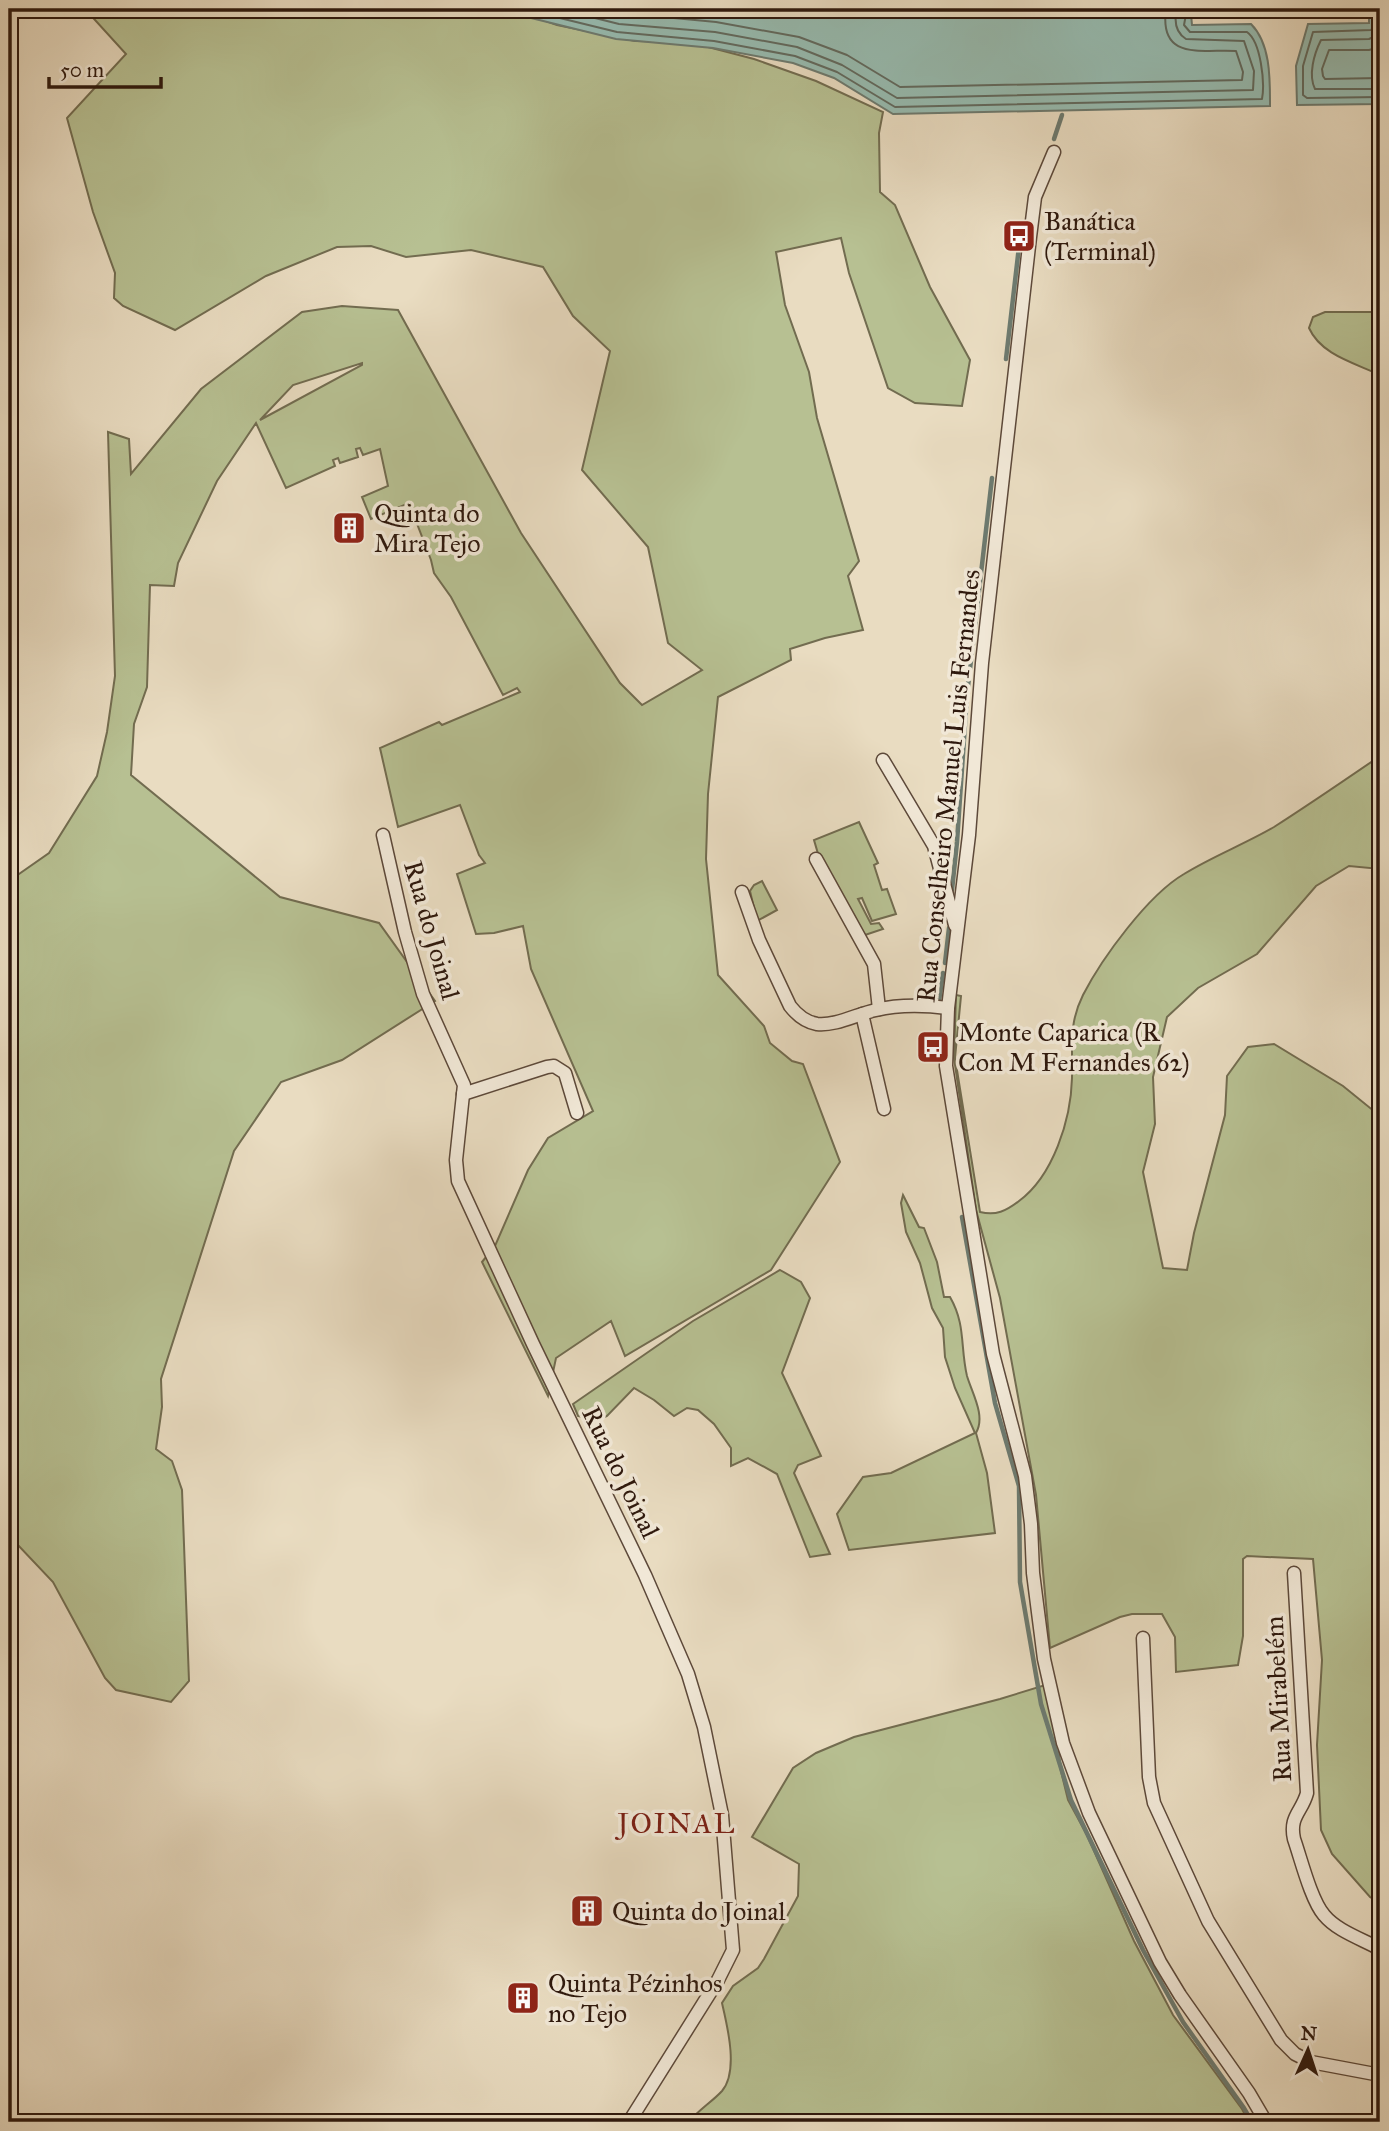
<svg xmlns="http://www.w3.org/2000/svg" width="1389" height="2131" font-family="'IM FELL Great Primer',serif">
  <rect width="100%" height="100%" fill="#e9dcc1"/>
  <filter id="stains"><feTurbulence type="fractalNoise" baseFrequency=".00286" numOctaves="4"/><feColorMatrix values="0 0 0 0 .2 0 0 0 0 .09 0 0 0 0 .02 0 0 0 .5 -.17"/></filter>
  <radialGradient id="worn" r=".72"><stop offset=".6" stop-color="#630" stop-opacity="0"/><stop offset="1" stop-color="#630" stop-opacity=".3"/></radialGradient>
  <g fill="#b7c092" stroke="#726c50" stroke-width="2" fill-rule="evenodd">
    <path d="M85,9H465L504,12L532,16L557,25L635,41L689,42L754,59L816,81L883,112L879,133L880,192L895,205L930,287L970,360L962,406L915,403L888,388L849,273L841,238L776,252L785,305L809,372L817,418L859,561L848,576L863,630L825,638L790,649L791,660L718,697L708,794L706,859L718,975L764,1026L770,1043L792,1061L803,1064L840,1162L771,1270L625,1356L611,1321L556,1358L548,1396L482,1262L495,1246L528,1170L548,1138L593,1111L531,969L523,926L494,933L476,934L457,874L485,863L479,855L460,805L398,827L380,748L439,722L442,725L520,692L517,688L503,695L451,597L434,573L431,560L409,503L371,519L362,497L388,486L380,449L363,455L360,448L356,449L358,457L340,463L338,458L333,460L335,466L286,488L256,423L217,481L178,563L174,586L150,585L147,687L134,724L131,775L280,897L379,923L435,1001L342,1060L281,1082L234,1151L161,1379L162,1407L156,1449L172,1461L182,1490L189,1681L171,1702L116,1690L105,1678L53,1582L17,1544H9V881L49,853L97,776L107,732L115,676L108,432L129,439L131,474L201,389L302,312L342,306L398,310L521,533L620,683L642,705L702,670L668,643L648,547L582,470L610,351L573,316L543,267L471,250L406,257L371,246L337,247L266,276L175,330L123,306L114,298L115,273L93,212L67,118L126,54ZM362,363V365L260,420L293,385Z"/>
    <path d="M1325,312H1380V375C1355,363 1321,355 1309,328L1313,317Z"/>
    <path d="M1380,756V869L1349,866L1316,886L1257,954L1198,988L1167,1017L1153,1077L1155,1124L1143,1172L1163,1268L1187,1270L1194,1233L1225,1115L1227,1076L1248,1047L1274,1044L1343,1086L1375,1112L1380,1114V1903L1370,1897L1332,1854L1321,1830L1317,1745L1322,1660L1313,1559L1247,1556L1243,1559V1636L1238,1665L1176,1672L1175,1637L1162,1614H1132L1120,1617L1050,1648L1036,1495L1000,1298L976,1210L954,1058L956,995L961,996L955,1058L980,1212C996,1216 1006,1211 1019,1201C1053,1176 1071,1120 1072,1078C1073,1047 1068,1025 1083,995C1102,958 1148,895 1184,874C1213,856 1245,844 1274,827C1310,804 1345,780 1380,756Z"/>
    <polygon points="859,822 878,863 874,865 882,890 887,889 896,914 872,921 862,898 858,899 871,924 879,923 883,929 862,936 819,857 814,840"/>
    <polygon points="762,881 777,910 757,921 750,891 754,885"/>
    <path d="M903,1195L919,1227L924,1228L937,1262L944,1297H950C966,1325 960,1346 967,1376C972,1393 986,1416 976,1433L987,1473L995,1533L849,1550L837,1514L863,1477L891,1473L975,1433L955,1388L945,1357L943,1328L932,1308L920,1263L906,1232L901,1203Z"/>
    <polygon points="780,1270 801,1282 810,1298 782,1373 821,1456 798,1465 794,1473 830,1554 810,1557 777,1474 748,1458 731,1466 731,1448 714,1424 698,1410 687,1408 674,1416 654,1400 634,1388 607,1416 597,1421 578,1416 573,1404 693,1321"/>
    <path d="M1055,1682L1060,1767L1068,1800L1087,1835L1134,1941L1173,2015L1242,2109L1249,2122H689C698,2110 712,2102 722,2091C739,2071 727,2025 722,2003L733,1986L758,1968L764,1959L798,1896L799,1864L752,1837L793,1768L816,1753L854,1737L1000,1699Z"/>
  </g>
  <g fill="#97bcb1" stroke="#6d7a6f" stroke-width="2">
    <path d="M450,9H1196L1191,14L1192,25L1251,24C1271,44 1270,80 1270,106L893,114L834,78L793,63L713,48L616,39L519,15Z"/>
    <polygon points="1366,9 1380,9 1380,104 1297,105 1296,66 1308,24 1369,23 1369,13"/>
  </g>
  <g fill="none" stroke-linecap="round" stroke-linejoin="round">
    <g stroke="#626a5f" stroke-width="2">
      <path d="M523,9L617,32L714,41L795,56L837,72L895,107L1262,99C1265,83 1261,42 1247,32H1190L1184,25L1187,9"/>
      <path d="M559,9L619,24L715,32L797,47L842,65L897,98L1253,90L1254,71L1244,41L1186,39C1175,32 1174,21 1177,9"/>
      <path d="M602,9L621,13L716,22L799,37L847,55L900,87L1242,80L1243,72L1236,51C1201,49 1159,61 1166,9"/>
      <polyline points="1374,9 1376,23 1371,30 1313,32 1303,66 1303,95 1307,98 1380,97"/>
      <path d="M1380,34L1369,39L1321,40C1314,54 1308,75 1315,89H1380"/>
      <polyline points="1380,47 1369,50 1329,50 1322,69 1323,76 1325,79 1380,78"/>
    </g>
    <g stroke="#6d7a6f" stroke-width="4.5">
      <polyline points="1054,139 1062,115"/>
      <polyline points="1006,359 1020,238"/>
      <polyline points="952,890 957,842 967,695 992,478"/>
      <polyline points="945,963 949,928"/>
      <polyline points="939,1001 943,973"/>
      <polyline points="962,1217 995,1403 1019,1486 1020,1582 1041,1704 1071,1800 1143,1950 1183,2022 1244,2108 1252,2122"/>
    </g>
    <defs>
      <g id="minor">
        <polyline points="1054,152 1035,197 1030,237 982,663 969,835 948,1008 946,1066 993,1354 1025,1476 1031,1524 1033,1573 1044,1659 1063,1743 1089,1813 1160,1962 1180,1995 1249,2093 1266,2122"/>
        <polyline points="883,760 934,846 955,925"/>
        <polyline points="383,835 405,932 423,994 464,1085 456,1160 458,1181 533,1344 645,1575 688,1674 704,1727 722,1815 733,1950 718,1980 629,2122"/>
        <polyline points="816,859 874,964 879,1009"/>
        <path d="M742,892L759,940L790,1006C797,1015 805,1022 817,1024C836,1026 857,1014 876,1010C900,1004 924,1005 948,1008"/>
        <polyline points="862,1014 884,1109"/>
        <polyline points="463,1094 547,1067 554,1066 565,1073 577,1113"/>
        <path d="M1294,1573L1307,1793C1302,1812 1289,1816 1294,1839C1301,1859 1311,1900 1324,1915C1337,1931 1362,1939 1380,1949"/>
        <polyline points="1143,1638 1149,1777 1154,1803 1208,1921 1281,2040 1295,2054 1311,2062 1380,2075"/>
      </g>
    </defs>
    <use href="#minor" stroke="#5d493a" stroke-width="15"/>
    <use href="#minor" stroke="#f1e8d7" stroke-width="12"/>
  </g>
  <defs>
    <symbol id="bus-square" viewBox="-11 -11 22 22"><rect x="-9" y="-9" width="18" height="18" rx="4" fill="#8f2418" stroke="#f1e8d7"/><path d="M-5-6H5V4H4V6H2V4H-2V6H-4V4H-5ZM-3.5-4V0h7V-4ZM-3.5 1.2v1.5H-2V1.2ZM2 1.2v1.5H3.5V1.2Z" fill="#fff"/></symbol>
    <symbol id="building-square" viewBox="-11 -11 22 22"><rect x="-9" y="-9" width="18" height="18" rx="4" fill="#8f2418" stroke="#f1e8d7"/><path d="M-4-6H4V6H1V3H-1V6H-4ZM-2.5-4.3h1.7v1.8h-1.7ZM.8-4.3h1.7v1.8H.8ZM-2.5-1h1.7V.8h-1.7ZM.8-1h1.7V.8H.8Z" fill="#fff"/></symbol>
  </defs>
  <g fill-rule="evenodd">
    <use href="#bus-square" x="1000" y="217" width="38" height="38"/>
    <use href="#building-square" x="330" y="509" width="38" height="38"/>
    <use href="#bus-square" x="914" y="1028" width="38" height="38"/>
    <use href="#building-square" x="568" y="1892" width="38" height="38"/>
    <use href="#building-square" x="504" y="1979" width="38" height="38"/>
  </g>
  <g text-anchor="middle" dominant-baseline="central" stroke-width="7" stroke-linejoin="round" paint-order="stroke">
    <g font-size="26" fill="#2e180d" stroke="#f1e8d7" text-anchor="start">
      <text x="1044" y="221">Banática<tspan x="1044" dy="30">(Terminal)</tspan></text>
      <text x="374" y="513">Quinta do<tspan x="374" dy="30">Mira Tejo</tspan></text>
      <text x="958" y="1032">Monte Caparica (R<tspan x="958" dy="30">Con M Fernandes 62)</tspan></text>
      <text x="612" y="1911">Quinta do Joinal</text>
      <text x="548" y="1983">Quinta Pézinhos<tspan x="548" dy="30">no Tejo</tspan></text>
    </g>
    <g font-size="26" fill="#2e180d" stroke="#f1e8d7">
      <text transform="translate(948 786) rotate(-84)">Rua Conselheiro Manuel Luis Fernandes</text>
      <text transform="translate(432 930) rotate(74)">Rua do Joinal</text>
      <text transform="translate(621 1472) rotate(64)">Rua do Joinal</text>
      <text transform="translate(1278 1699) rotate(-93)">Rua Mirabelém</text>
    </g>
    <g font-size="28" letter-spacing="2" fill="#7a1f14" stroke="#f1e8d7">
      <text x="677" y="1823">JOINAL</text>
    </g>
  </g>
  <rect width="1389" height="2131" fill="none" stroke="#e9dcc1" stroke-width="35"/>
  <rect x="10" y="10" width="1368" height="2110" fill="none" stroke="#2e180d" stroke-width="3.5"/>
  <rect x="18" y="18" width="1354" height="2096" fill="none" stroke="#2e180d" stroke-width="2"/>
  <g transform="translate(1308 2050) rotate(3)" stroke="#f1e8d7" stroke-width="5" paint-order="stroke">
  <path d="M0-5L12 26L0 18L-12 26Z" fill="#2e180d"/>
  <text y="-10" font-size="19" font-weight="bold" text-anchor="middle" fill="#2e180d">N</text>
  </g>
  <path d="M49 77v10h112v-10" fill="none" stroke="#2e180d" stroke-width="3.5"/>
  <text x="60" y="77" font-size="21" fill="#2e180d" stroke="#f1e8d7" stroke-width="5" paint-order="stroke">50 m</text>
  <rect width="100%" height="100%" filter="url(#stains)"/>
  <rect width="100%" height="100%" fill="url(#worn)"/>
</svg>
